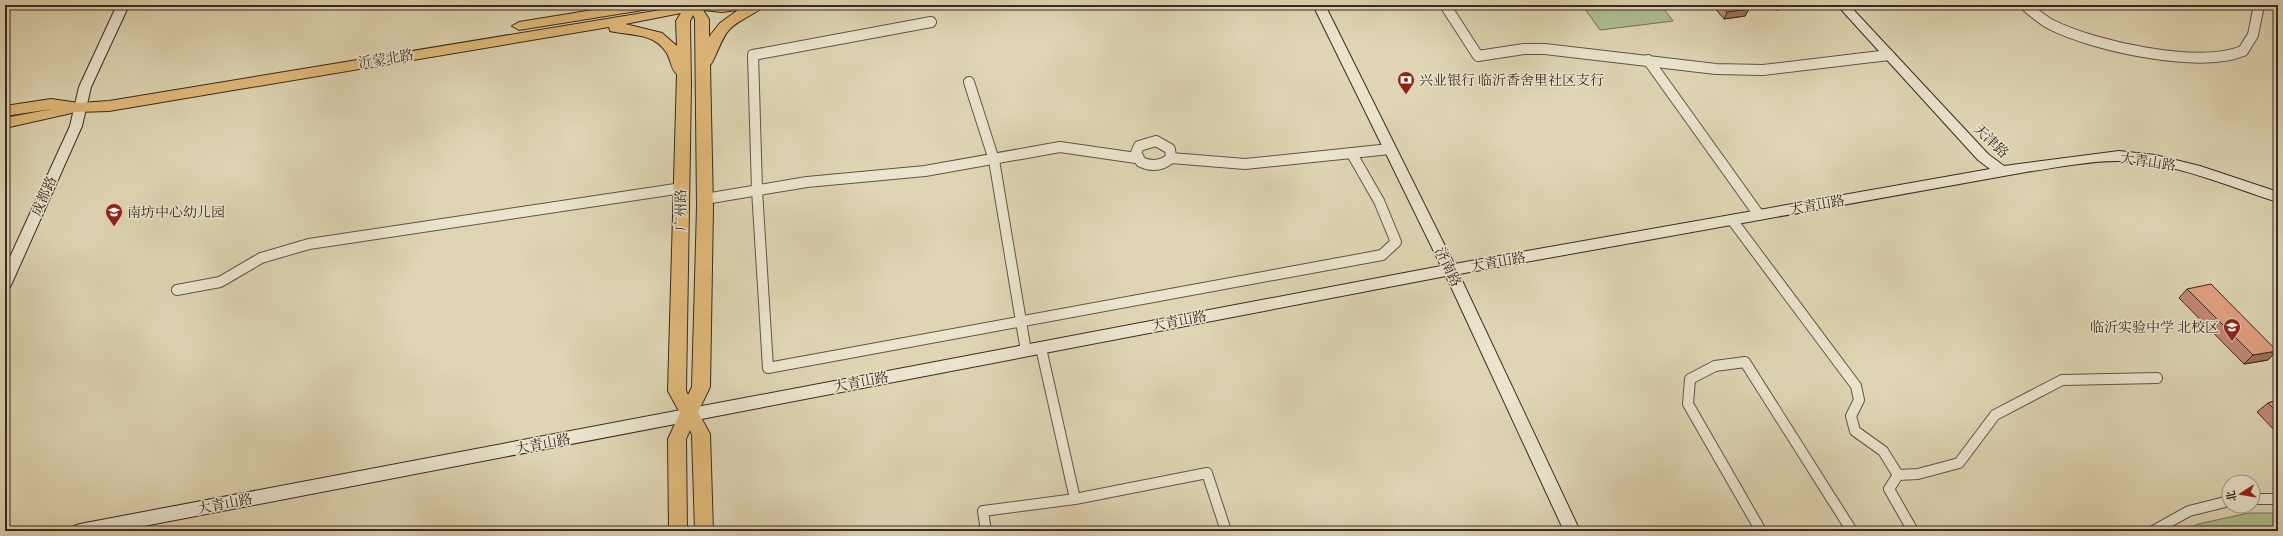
<svg xmlns="http://www.w3.org/2000/svg" width="2283" height="536" font-family="'IM FELL French Canon','Noto Serif SC',serif">
  <rect width="100%" height="100%" fill="#dfd5b3"/>
  <filter id="stains"><feTurbulence type="fractalNoise" baseFrequency=".005" numOctaves="4"/><feColorMatrix values="0 0 0 0 .2 0 0 0 0 .09 0 0 0 0 .02 0 0 0 .5 -.17"/></filter>
  <radialGradient id="worn" r=".72"><stop offset=".6" stop-color="#630" stop-opacity="0"/><stop offset="1" stop-color="#630" stop-opacity=".3"/></radialGradient>
  <g fill="#aebe8f" stroke="#747458">
    <polygon points="1582,5 1661,5 1673,21 1600,30"/>
    <polygon points="2249,513 2278,513 2278,531 2184,531 2198,524"/>
  </g>
  <g fill="none" stroke-linecap="round" stroke-linejoin="round">
    <defs>
      <g id="street">
        <polyline points="1445,5 1478,56 1524,49 1545,49 1716,69 1763,70 1889,55"/>
        <path d="M2025,5C2033,12 2042,20 2052,25C2094,46 2198,69 2243,51L2253,35L2259,5"/>
        <polyline points="931,22 753,55 757,190 768,368 1382,255 1396,242 1379,201 1352,154"/>
        <polyline points="1648,60 1759,215"/>
        <polyline points="969,82 994,160 1026,351"/>
        <path d="M1156,141L1170,149L1171,158C1162,166 1152,167 1141,162L1136,153L1139,146Z"/>
        <polyline points="1171,158 1245,164 1390,149"/>
        <polyline points="705,199 807,182 925,171 1060,147 1136,158"/>
        <polyline points="1732,220 1856,386 1859,400 1851,416 1855,431 1883,451 1898,475"/>
        <polyline points="177,290 220,282 261,258 309,244 682,188"/>
        <polyline points="1041,348 1075,499"/>
        <polyline points="2253,499 2278,499"/>
        <polyline points="986,531 983,511 1075,499 1207,473 1226,531"/>
        <polyline points="1761,531 1688,404 1690,379 1715,366 1745,362 1852,531"/>
        <polyline points="1913,531 1889,489 1898,475 1918,474 1959,463 1995,415 2062,380 2157,378"/>
        <polyline points="2153,531 2189,511 2229,501"/>
      </g>
      <g id="secondary">
        <polygon points="117,5 129,5 91,87 82,126 12,283 10,287 5,288 5,268 70,126 79,87"/>
        <path d="M1313,5H1325L1454,264L1990,169L1978,160L1837,5H1849L1988,154L2004,166L2119,151L2155,155L2200,166L2278,192V202C2226,186 2175,162 2120,161C2092,160 2054,168 2026,172L1459,274L1580,531H1564L1446,276L118,531H72L74,526L80,524L1441,266Z"/>
      </g>
      <g id="primary">
        <polygon points="624,5 656,5 649,9 519,30 512,26 519,22"/>
        <path d="M681,5H765C760,12 737,20 729,30C721,38 714,63 710,65L713,207L710,387L698,412L710,434L713,531H695L692,435L690,430L686,439L687,531H669L668,439L680,413L668,391L677,74C671,70 671,59 666,52C653,32 630,36 610,31L609,27L109,111L76,112L5,128V118L52,109L5,116V106L51,99L79,103L109,101L667,9ZM703,10L722,12L738,10L720,23L709,37V19ZM681,13L676,21L677,46L662,33L625,24ZM693,15L695,19L697,207L692,387L688,395L686,390L691,86L690,21Z"/>
      </g>
    </defs>
    <use href="#street" stroke="#625446" stroke-width="12"/>
    <use href="#secondary" stroke="#392921" stroke-width="2"/>
    <use href="#primary" stroke="#392921" stroke-width="2"/>
    <use href="#street" stroke="#eae4ce" stroke-width="10"/>
    <use href="#secondary" fill="#eae4ce" fill-rule="evenodd"/>
    <use href="#primary" fill="#e0ba7a" fill-rule="evenodd"/>
  </g>
  <g fill="#c28a72" stroke="#392921">
    <polygon points="1712,5 1745,5 1749,9 1745,16 1724,19"/>
    <polygon points="1771,5 1798,5 1797,7 1776,10"/>
    <polygon points="2187,289 2277,351 2268,360 2244,364 2179,298"/>
    <polygon points="2278,400 2278,434 2257,412 2268,403"/>
  </g>
  <g fill="#9e705c" stroke="#392921">
    <polygon points="1778,5 1798,5 1797,7 1776,10"/>
    <polygon points="1749,9 1745,16 1724,19 1727,12"/>
    <polygon points="2277,351 2268,360 2244,364 2253,355"/>
  </g>
  <g fill="#e2a084" stroke="#392921">
    <polygon points="1721,5 1745,5 1749,9 1727,12"/>
    <polygon points="2211,284 2277,351 2253,355 2187,289"/>
    <polygon points="2278,400 2278,413 2268,403"/>
  </g>
  <defs>
    <symbol id="bank-pin" viewBox="-11 -11 22 30"><path d="M0 17L-7.5 6A9.5 9.5 0 1 1 7.5 6Z" fill="#8f2418" stroke="#eae4ce"/><path d="M-6-4H6V4H-6ZM0-2.3a2.3 2.3 0 1 0 0 4.6a2.3 2.3 0 1 0 0-4.6Z" fill="#fff"/></symbol>
    <symbol id="school-pin" viewBox="-11 -11 22 30"><path d="M0 17L-7.5 6A9.5 9.5 0 1 1 7.5 6Z" fill="#8f2418" stroke="#eae4ce"/><path d="M0-5L7-2L0 1L-7-2ZM-4 1L0 2.5L4 1V4Q0 6-4 4Z" fill="#fff"/></symbol>
  </defs>
  <g fill-rule="evenodd">
    <use href="#bank-pin" x="1396" y="70" width="20" height="27"/>
    <use href="#school-pin" x="104" y="202" width="20" height="27"/>
    <use href="#school-pin" x="2222" y="317" width="20" height="27"/>
  </g>
  <g text-anchor="middle" dominant-baseline="central" stroke-width="3" stroke-linejoin="round" paint-order="stroke">
    <g font-size="14" fill="#392921" stroke="#eae4ce">
      <text transform="translate(386 59) rotate(-9)">沂蒙北路</text>
      <text transform="translate(1991 141) rotate(44)">天津路</text>
      <text transform="translate(2148 162) rotate(8)">大青山路</text>
      <text transform="translate(44 196) rotate(-66)">成都路</text>
      <text transform="translate(1817 205) rotate(-10)">大青山路</text>
      <text transform="translate(681 210) rotate(-89)">广州路</text>
      <text transform="translate(1498 262) rotate(-10)">大青山路</text>
      <text transform="translate(1448 267) rotate(64)">济南路</text>
      <text transform="translate(1179 321) rotate(-11)">大青山路</text>
      <text transform="translate(861 382) rotate(-11)">大青山路</text>
      <text transform="translate(543 444) rotate(-11)">大青山路</text>
      <text transform="translate(225 504) rotate(-11)">大青山路</text>
    </g>
    <g font-size="14" fill="#392921" stroke="#eae4ce" text-anchor="start">
      <text x="1419" y="80">兴业银行 临沂香舍里社区支行</text>
      <text x="127" y="212">南坊中心幼儿园</text>
      <text x="2219" y="327" text-anchor="end">临沂实验中学 北校区</text>
    </g>
  </g>
  <rect width="2283" height="536" fill="none" stroke="#dfd5b3" stroke-width="20"/>
  <rect x="6" y="6" width="2271" height="524" fill="none" stroke="#392921" stroke-width="2"/>
  <rect x="10" y="10" width="2263" height="516" fill="none" stroke="#392921"/>
  <g transform="translate(2241 494) rotate(258)"><circle r="19" fill="#eae4ce" stroke="#a39989"/>
  <path d="M0-3L7 15L0 10L-7 15Z" fill="#8f2418"/>
  <text y="-6" font-size="11" font-weight="bold" text-anchor="middle" fill="#392921">北</text>
  </g>
  <rect width="100%" height="100%" filter="url(#stains)"/>
  <rect width="100%" height="100%" fill="url(#worn)"/>
</svg>
